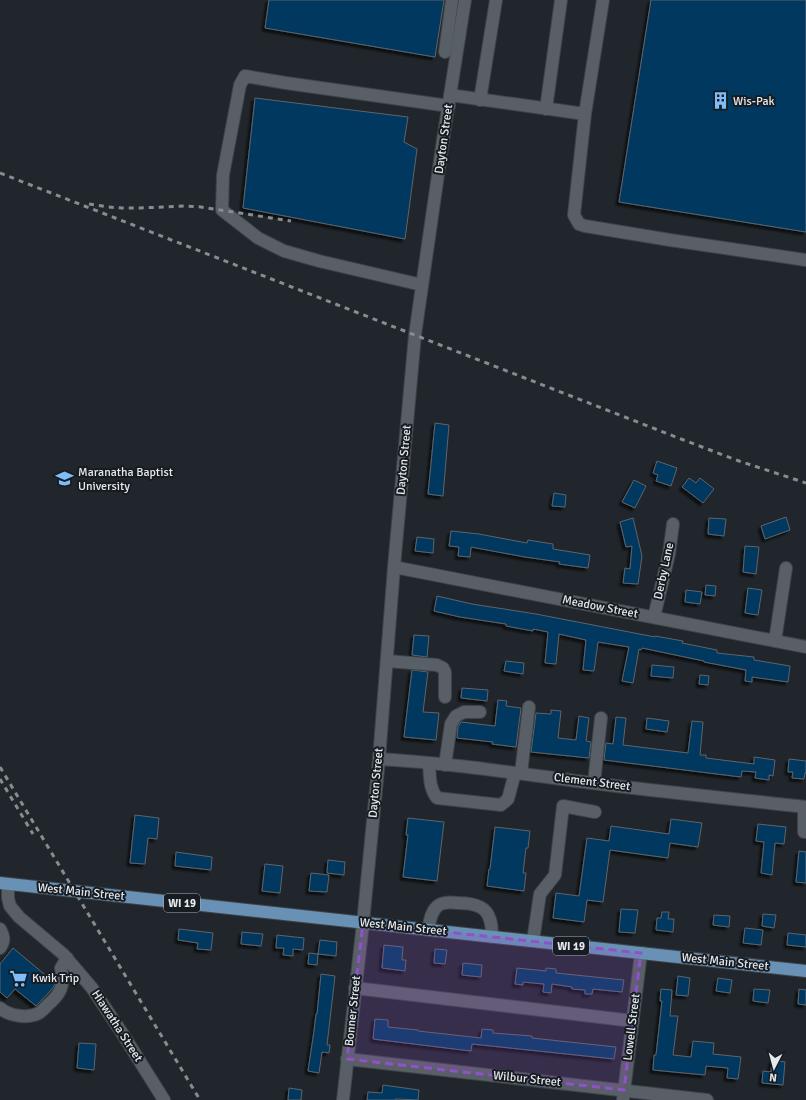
<svg xmlns="http://www.w3.org/2000/svg" width="806" height="1100" font-family="Signika,sans-serif">
  <defs>
    <filter id="shadow"><feDropShadow dx="-3" dy="3" stdDeviation="1" flood-color="#0009"/></filter>
  </defs>
  <rect width="100%" height="100%" fill="#20262b"/>
  <g fill="#003760" stroke="#5e646b" filter="url(#shadow)">
    <polygon points="269,0 444,0 435,57 265,28"/>
    <polygon points="651,0 806,0 806,232 619,202"/>
    <polygon points="255,98 408,117 404,142 417,149 405,239 243,208"/>
    <polygon points="435,423 449,425 443,496 428,494"/>
    <polygon points="657,461 677,468 671,486 656,481 658,475 653,473"/>
    <polygon points="689,478 696,483 700,478 714,489 703,503 682,487"/>
    <polygon points="634,480 646,486 635,508 622,502"/>
    <polygon points="554,493 566,495 565,507 552,506"/>
    <polygon points="786,517 790,530 765,539 761,526"/>
    <polygon points="633,518 642,556 638,584 623,583 625,568 630,569 632,546 626,547 620,522"/>
    <polygon points="709,518 726,519 724,536 708,534"/>
    <polygon points="451,531 479,534 527,543 528,540 553,544 553,549 590,555 588,568 559,564 560,562 525,557 471,547 470,557 458,556 459,547 449,546"/>
    <polygon points="417,537 434,539 433,553 415,551"/>
    <polygon points="745,546 759,547 756,574 743,572"/>
    <polygon points="706,585 716,586 715,596 705,595"/>
    <polygon points="748,588 762,590 758,615 745,613"/>
    <polygon points="686,590 702,592 700,604 685,602"/>
    <polygon points="437,596 472,604 536,614 655,637 655,636 683,641 682,643 717,650 717,653 754,657 754,660 790,666 788,682 752,677 752,682 745,681 746,670 704,662 704,661 642,648 641,650 639,649 633,683 622,681 629,647 598,642 594,671 583,670 586,640 559,634 556,664 545,663 548,632 533,629 533,631 506,626 506,624 460,617 434,611"/>
    <polygon points="414,635 429,636 427,657 412,655"/>
    <polygon points="506,661 524,663 523,674 504,671"/>
    <polygon points="652,665 674,667 673,678 651,676"/>
    <polygon points="412,670 428,672 423,712 439,713 436,740 404,737"/>
    <polygon points="700,675 709,676 708,685 699,684"/>
    <polygon points="462,688 488,690 487,701 461,698"/>
    <polygon points="498,700 507,701 506,706 521,708 516,747 492,744 493,742 457,738 458,727 461,722 495,726"/>
    <polygon points="551,710 561,711 558,738 576,740 579,716 589,718 586,741 591,742 589,758 531,752 536,713 551,714"/>
    <polygon points="616,717 626,718 623,745 688,753 692,721 703,722 700,755 706,755 706,758 754,764 754,757 775,760 773,776 769,775 769,780 755,778 756,772 742,771 741,777 604,760 606,743 613,744"/>
    <polygon points="647,718 669,721 667,732 646,729"/>
    <polygon points="789,759 806,761 806,773 805,773 804,779 792,778 793,772 788,772"/>
    <polygon points="135,815 159,818 157,839 148,838 145,864 130,863"/>
    <polygon points="408,818 444,822 437,881 403,877 408,835 406,835"/>
    <polygon points="671,819 702,823 698,847 670,843 668,858 610,850 603,902 587,900 584,922 553,918 556,893 579,896 587,838 609,841 611,826 669,834"/>
    <polygon points="758,824 786,827 784,844 775,843 772,875 761,873 764,842 756,841"/>
    <polygon points="495,827 530,831 528,848 526,848 523,873 526,873 524,891 487,886 489,869 490,869"/>
    <polygon points="799,851 806,852 806,883 796,882"/>
    <polygon points="176,852 212,857 211,870 175,866"/>
    <polygon points="328,860 345,862 344,875 327,873"/>
    <polygon points="265,864 283,866 280,893 262,891"/>
    <polygon points="311,873 329,875 327,892 309,891"/>
    <polygon points="621,909 638,910 635,933 619,932"/>
    <polygon points="662,912 669,912 668,919 674,919 673,932 656,930 657,918 661,918"/>
    <polygon points="763,914 776,915 774,928 762,926"/>
    <polygon points="714,915 730,916 729,927 713,925"/>
    <polygon points="745,928 763,930 761,945 743,943"/>
    <polygon points="179,929 213,933 211,950 197,949 198,943 178,940"/>
    <polygon points="242,932 263,934 261,946 241,944"/>
    <polygon points="788,933 806,935 806,947 787,945"/>
    <polygon points="277,935 304,938 303,950 293,949 293,956 283,955 284,948 276,948"/>
    <polygon points="320,940 337,942 336,956 318,954"/>
    <polygon points="384,945 403,947 402,960 406,960 405,971 382,968"/>
    <polygon points="13,948 55,983 53,988 36,1006 15,989 7,998 0,992 0,964"/>
    <polygon points="435,949 447,950 445,964 434,963"/>
    <polygon points="309,953 318,954 317,965 308,964"/>
    <polygon points="463,963 482,965 481,977 462,975"/>
    <polygon points="517,968 546,971 546,968 556,969 556,973 624,980 622,992 593,989 592,994 585,994 585,990 572,989 572,987 552,984 551,993 543,992 544,984 523,982 523,985 515,984"/>
    <polygon points="321,974 335,976 327,1045 330,1045 329,1053 322,1052 319,1073 308,1071 314,1031 316,1014 317,1014"/>
    <polygon points="678,976 690,978 688,996 676,995"/>
    <polygon points="718,978 732,980 730,993 716,991"/>
    <polygon points="661,989 672,990 670,1016 678,1016 673,1055 691,1057 693,1041 714,1043 713,1054 741,1057 738,1079 727,1078 728,1068 706,1066 705,1075 653,1070 654,1055 656,1055 662,1001 660,1001"/>
    <polygon points="754,989 770,990 768,1003 753,1001"/>
    <polygon points="799,989 806,990 806,1005 798,1004"/>
    <polygon points="375,1019 388,1020 388,1027 418,1030 418,1031 481,1038 482,1029 493,1030 493,1033 532,1036 532,1038 616,1047 614,1059 472,1044 471,1051 373,1039"/>
    <polygon points="79,1043 96,1044 94,1070 77,1068"/>
    <polygon points="772,1060 785,1062 783,1085 762,1083 763,1071 771,1072"/>
    <polygon points="383,1085 419,1090 418,1100 396,1099 396,1100 367,1100 368,1092 382,1093"/>
    <polygon points="289,1088 302,1090 301,1100 288,1100"/>
  </g>
  <g fill="none" stroke-linecap="round" stroke-linejoin="round">
    <defs>
      <g id="minor">
        <polyline points="445,52 452,0"/>
        <polyline points="450,95 585,114 603,0"/>
        <polyline points="480,100 496,0"/>
        <polyline points="546,109 561,0"/>
        <polyline points="585,114 574,215 579,224 585,226 670,240 806,260"/>
        <polyline points="422,285 319,261 284,251 258,238 222,210 223,175 240,85 245,76 286,83 449,106"/>
        <polyline points="394,567 806,647"/>
        <polyline points="654,617 669,554 673,524"/>
        <polyline points="775,641 786,568"/>
        <polyline points="387,661 437,665 443,668 445,672 445,697"/>
        <path d="M379,759C450,763 521,774 592,783C663,792 735,799 806,807"/>
        <path d="M429,763C430,776 429,788 437,798L501,805L508,799L515,773"/>
        <polyline points="445,765 451,724 456,716 464,712 480,712"/>
        <polyline points="521,773 529,707"/>
        <polyline points="594,783 601,718"/>
        <polyline points="804,807 804,832 806,832"/>
        <polyline points="8,884 8,898 10,906 19,917 63,954 92,988 122,1033 164,1100"/>
        <path d="M0,929C4,936 5,941 0,948"/>
        <path d="M428,930C430,921 431,910 439,905C444,902 453,902 458,903C465,903 474,904 480,907C491,912 492,926 492,937"/>
        <polyline points="533,941 540,894 555,875 563,806 595,812"/>
        <polyline points="355,988 633,1021"/>
        <path d="M0,1008C9,1016 28,1019 39,1013C43,1011 47,1005 51,1002C56,997 61,992 62,984C63,978 62,973 61,968L67,958"/>
        <polyline points="347,1059 707,1100"/>
        <polyline points="343,1100 363,923 379,759 394,567 415,335 443,140 465,0"/>
        <polyline points="623,1100 641,953"/>
      </g>
      <polyline id="major" points="0,883 806,971"/>
    </defs>
    <use href="#minor" stroke="#3f4348" stroke-width="14"/>
    <use href="#major" stroke="#3f4348" stroke-width="14"/>
    <use href="#minor" stroke="#595f66" stroke-width="12"/>
    <use href="#major" stroke="#6991b6" stroke-width="12"/>
    <g stroke="#878c91" stroke-width="3" stroke-dasharray="5 5" stroke-linecap="butt">
      <polyline points="0,173 681,439 739,461 806,483"/>
      <polyline points="89,204 108,207 122,208 140,208 185,206 201,207 291,221"/>
      <polyline points="0,767 200,1100"/>
      <polyline points="0,779 33,834"/>
    </g>
  </g>
  <path fill="#9052c8" fill-opacity="0.2" stroke="#9052c8" stroke-width="3" stroke-dasharray="8 5" stroke-linejoin="round" d="M363,923L641,953L624,1090L347,1059Z"/>
  <defs>
    <symbol id="building-bare" viewBox="-9 -9 18 18"><path d="M-4-6H4V6H1V3H-1V6H-4ZM-2.5-4.3h1.7v1.8h-1.7ZM.8-4.3h1.7v1.8H.8ZM-2.5-1h1.7V.8h-1.7ZM.8-1h1.7V.8H.8Z" fill="#7ebdf9" stroke="#171c22" stroke-width="2.5" paint-order="stroke"/></symbol>
    <symbol id="university-bare" viewBox="-9 -9 18 18"><path d="M0-5L7-2L0 1L-7-2ZM-4 1L0 2.5L4 1V4Q0 6-4 4Z" fill="#7ebdf9" stroke="#171c22" stroke-width="2.5" paint-order="stroke"/></symbol>
    <symbol id="supermarket-bare" viewBox="-9 -9 18 18"><path d="M-6-5.5h2.5l.6 2H6L4.5 2H-2.5L-4.4-4H-6ZM-1.5 3.2a1.3 1.3 0 1 0 .1 0ZM3 3.2a1.3 1.3 0 1 0 .1 0Z" fill="#7ebdf9" stroke="#171c22" stroke-width="2.5" paint-order="stroke"/></symbol>
  </defs>
  <g fill-rule="evenodd">
    <use href="#building-bare" x="708" y="88" width="25" height="25"/>
    <use href="#university-bare" x="52" y="466" width="25" height="25"/>
    <use href="#supermarket-bare" x="6" y="966" width="25" height="25"/>
  </g>
  <g text-anchor="middle" dominant-baseline="central" stroke-width="4" stroke-linejoin="round" paint-order="stroke">
    <g fill="#171c22" stroke="#a7acb0" stroke-width="1">
      <rect x="164" y="894" width="36" height="18" rx="3"/>
      <rect x="553" y="937" width="36" height="18" rx="3"/>
    </g>
    <g font-size="11" font-weight="bold" fill="#e5e9ed">
      <text x="182" y="903">WI 19</text>
      <text x="571" y="946">WI 19</text>
    </g>
    <g font-size="12" fill="#e5e9ed" stroke="#171c22" text-anchor="start">
      <text x="733" y="101">Wis-Pak</text>
      <text x="78" y="472">Maranatha Baptist<tspan x="78" dy="14">University</tspan></text>
      <text x="32" y="978">Kwik Trip</text>
    </g>
    <g font-size="12" fill="#e5e9ed" stroke="#171c22">
      <text transform="translate(444 139) rotate(-82)">Dayton Street</text>
      <text transform="translate(404 460) rotate(-85)">Dayton Street</text>
      <text transform="translate(664 571) rotate(-78)">Derby Lane</text>
      <text transform="translate(600 607) rotate(11)">Meadow Street</text>
      <text transform="translate(592 782) rotate(7)">Clement Street</text>
      <text transform="translate(376 783) rotate(-85)">Dayton Street</text>
      <text transform="translate(81 892) rotate(6)">West Main Street</text>
      <text transform="translate(403 927) rotate(6)">West Main Street</text>
      <text transform="translate(725 962) rotate(6)">West Main Street</text>
      <text transform="translate(353 1011) rotate(-84)">Bonner Street</text>
      <text transform="translate(117 1026) rotate(57)">Hiawatha Street</text>
      <text transform="translate(632 1027) rotate(-83)">Lowell Street</text>
      <text transform="translate(527 1079) rotate(6)">Wilbur Street</text>
    </g>
  </g>
  <g transform="translate(774 1068) rotate(186)" stroke="#171c22" stroke-width="3" paint-order="stroke">
  <path d="M0-3L7 15L0 10L-7 15Z" fill="#e5e9ed"/>
  <text y="-6" font-size="11" font-weight="bold" text-anchor="middle" fill="#e5e9ed">N</text>
  </g>
</svg>
